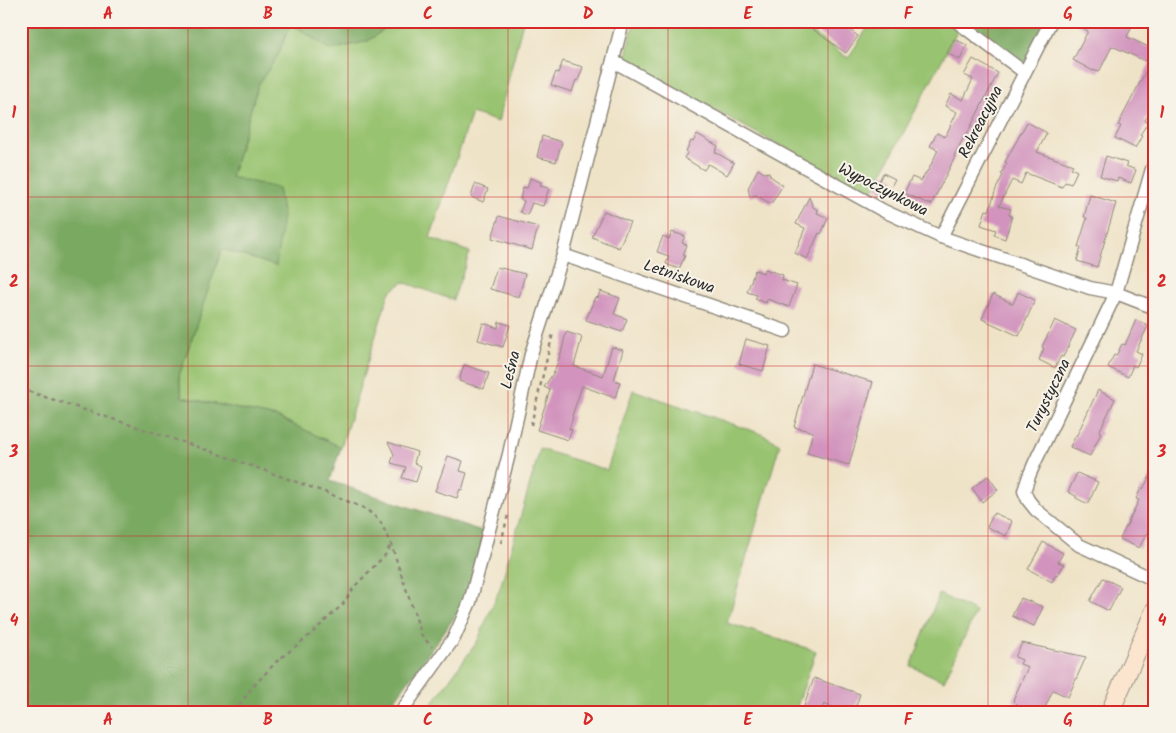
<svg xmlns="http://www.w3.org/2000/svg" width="1176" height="733" font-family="Kalam,sans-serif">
  <rect width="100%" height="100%" fill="#f7f3e8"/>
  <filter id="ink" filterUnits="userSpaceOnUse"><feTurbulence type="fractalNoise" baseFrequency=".02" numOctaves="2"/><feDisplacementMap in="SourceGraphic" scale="10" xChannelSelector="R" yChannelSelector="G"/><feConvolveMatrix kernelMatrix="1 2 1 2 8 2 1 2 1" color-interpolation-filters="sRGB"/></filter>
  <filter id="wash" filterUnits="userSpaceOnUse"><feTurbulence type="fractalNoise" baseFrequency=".0096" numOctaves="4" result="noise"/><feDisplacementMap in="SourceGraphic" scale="20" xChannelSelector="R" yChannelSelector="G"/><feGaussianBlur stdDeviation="1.12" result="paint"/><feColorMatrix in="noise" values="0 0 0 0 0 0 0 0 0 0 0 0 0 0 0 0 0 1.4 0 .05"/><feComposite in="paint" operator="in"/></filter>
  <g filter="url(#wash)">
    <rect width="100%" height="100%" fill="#efe3c7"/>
    <g fill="#98c370" stroke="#62774e">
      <polygon points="396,21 523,21 498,122 472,113 430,238 470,252 453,300 403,282 389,293 341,447 277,417 182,397 179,376 222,249 276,266 231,178 258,85 278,55 291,22 331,50 368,41"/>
      <polygon points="634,21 795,21 848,58 872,21 951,21 959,28 870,196 625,60"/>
      <polygon points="633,390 762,434 780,444 727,623 816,651 795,712 426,712 477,642 500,588 540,449 607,470"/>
      <polygon points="939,594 976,612 944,681 911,666"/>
    </g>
    <g fill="#7aa962" stroke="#526a46">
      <polygon points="21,21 396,21 368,41 330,50 291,23 278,55 258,85 231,177 278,188 283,216 276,266 222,249 179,376 182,397 277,417 341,447 330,481 485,532 467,600 386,712 21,712"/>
      <polygon points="956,21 1051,21 1024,72"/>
    </g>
    <g id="blocks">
      <g fill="#d294be">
        <polygon points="801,21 838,21 858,36 846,53"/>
        <polygon points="1070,21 1117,21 1131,28 1127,37 1155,50 1155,102 1145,121 1148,122 1140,135 1142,136 1135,148 1115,138 1121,126 1118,125 1150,63 1112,46 1099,72 1093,70 1093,71 1073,60 1088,31"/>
        <polygon points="954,39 967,45 960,60 947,53"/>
        <polygon points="973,59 998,73 967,134 966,133 954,156 955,157 931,205 904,193 912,177 921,181 927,171 928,171 938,150 930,146 937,133 945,137 957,112 945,106 951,94 963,100 973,79 964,75"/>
        <polygon points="563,61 583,67 578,81 576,80 572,92 551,85 556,72 558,73"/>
        <polygon points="1027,122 1047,133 1037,152 1073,165 1071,168 1077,171 1071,184 1065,182 1062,187 1026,173 1021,184 1012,180 999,206 1011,209 1009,215 1012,216 1005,239 994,235 996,230 981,225 986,210 989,211 996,189 1003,175 1001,174 1007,163 1005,162"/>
        <polygon points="697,134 718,146 715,152 734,163 727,175 708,164 704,170 684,158 688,152 686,151 691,141 693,142"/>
        <polygon points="542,136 562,142 556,162 537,157"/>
        <polygon points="1106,156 1127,163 1126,166 1136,170 1131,183 1118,178 1117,181 1100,176"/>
        <polygon points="758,169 764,173 769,172 770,176 783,185 771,204 756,195 750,197 748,188"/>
        <polygon points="883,173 895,179 887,194 876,187"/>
        <polygon points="530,178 541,182 540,186 549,188 543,206 532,203 527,215 520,212 524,201 520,199 523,187 527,188"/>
        <polygon points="475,184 488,189 483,202 471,197"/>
        <polygon points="1090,195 1116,203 1097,267 1077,261 1081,247 1078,247 1087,218 1084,217"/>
        <polygon points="809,197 813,207 818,210 817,213 828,218 821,234 819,233 807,259 795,253 805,228 796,224"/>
        <polygon points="604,211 630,222 619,248 592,237"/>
        <polygon points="499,216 538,227 532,250 492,238"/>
        <polygon points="672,232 685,236 682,243 687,245 683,255 685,256 679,269 666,264 669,256 657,252 663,236 669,239"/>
        <polygon points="497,267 525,274 519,297 490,289"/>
        <polygon points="765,269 783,275 782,280 797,285 789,307 767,299 766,303 755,299 757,295 747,292 755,270 763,273"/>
        <polygon points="600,291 620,298 614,314 627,319 622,332 586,320 595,297 598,298"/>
        <polygon points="1018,292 1035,300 1019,336 982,319 993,294 1013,304"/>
        <polygon points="1055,320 1076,330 1063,357 1061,356 1055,368 1039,360 1044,348 1042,347"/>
        <polygon points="1136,320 1148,326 1136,351 1142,354 1136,367 1133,365 1128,377 1108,367 1114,355 1116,356 1122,344 1125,345"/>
        <polygon points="499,322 510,325 503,347 478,340 483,323 498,328"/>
        <polygon points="566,332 582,337 574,366 603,376 612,347 623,350 614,380 620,382 615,398 582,386 572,416 573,417 569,429 572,430 568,440 537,430 550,390 544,387 554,372 562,350"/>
        <polygon points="746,339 770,346 763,371 739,364"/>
        <polygon points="812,364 873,382 849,465 807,453 813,432 794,427"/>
        <polygon points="464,365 489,373 484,389 459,381"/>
        <polygon points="1098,390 1115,399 1099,432 1101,433 1090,456 1070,447 1076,435 1077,435"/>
        <polygon points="388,442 417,452 414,463 421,466 416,482 402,478 406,467 391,463 394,454"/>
        <polygon points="448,456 463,461 460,471 467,473 462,490 460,489 457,498 435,491"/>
        <polygon points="1155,467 1155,518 1148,534 1147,533 1139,548 1120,539 1139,500 1136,499 1141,488 1143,489"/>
        <polygon points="1077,473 1098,482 1088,504 1076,498 1076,496 1068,492"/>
        <polygon points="988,476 998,490 982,502 972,488"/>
        <polygon points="994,513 1012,521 1006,536 987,527"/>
        <polygon points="1043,542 1063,553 1058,562 1064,564 1058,575 1056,574 1052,582 1028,569"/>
        <polygon points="1103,578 1121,587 1109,611 1090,601"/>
        <polygon points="1021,598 1043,607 1034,626 1012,616"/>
        <polygon points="1022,643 1086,657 1068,697 1053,690 1043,712 1031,712 1021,708 1013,700 1028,667 1020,664 1022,660 1015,657"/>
        <polygon points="814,678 860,694 854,712 845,712 824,704 821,712 812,712 803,709"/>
      </g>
    </g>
  </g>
  <g filter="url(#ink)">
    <use href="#blocks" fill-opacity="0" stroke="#8d8779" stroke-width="1"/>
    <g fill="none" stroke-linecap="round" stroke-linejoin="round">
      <defs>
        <g id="street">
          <polyline points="956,21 1024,72"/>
          <polyline points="613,61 884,211 941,237 1090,288 1116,293 1155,308"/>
          <polyline points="1155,163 1152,169 1116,293 1035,462 1029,476 1024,491 1028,500 1036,510 1079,545 1155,580"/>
          <polyline points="941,237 1051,21"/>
          <polyline points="563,255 785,331"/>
          <polyline points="401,712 454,638 470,602 509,454 531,354 563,255 623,21"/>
        </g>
        <polyline id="secondary" points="1110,712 1155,610"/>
      </defs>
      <use href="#street" stroke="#8d8779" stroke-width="15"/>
      <use href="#secondary" stroke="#8d8779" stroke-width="20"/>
      <g stroke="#8d8779" stroke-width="2.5" stroke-dasharray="4 4" stroke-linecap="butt">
        <polyline points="21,389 207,450 330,494 366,509 380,521 391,544 422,636 432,647"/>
        <polyline points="531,425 553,333"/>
        <polyline points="501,543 508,515"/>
        <polyline points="862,708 869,712"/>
        <polyline points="235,712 250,690 276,662 310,635 343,604 355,586 386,554 391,544"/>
      </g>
      <use href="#street" stroke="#fff" stroke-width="12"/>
      <use href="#secondary" stroke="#fbe5cf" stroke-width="18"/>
    </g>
  </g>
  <path fill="none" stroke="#d62828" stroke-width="1" stroke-opacity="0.55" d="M188,21V712M348,21V712M508,21V712M668,21V712M828,21V712M988,21V712M21,197H1155M21,366H1155M21,536H1155"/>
  <g text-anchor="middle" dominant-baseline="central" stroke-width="4" stroke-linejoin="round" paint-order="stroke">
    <g font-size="16" fill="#2b2b2b" stroke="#f7f3e8">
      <text transform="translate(981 122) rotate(-63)">Rekreacyjna</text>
      <text transform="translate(883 190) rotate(27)">Wypoczynkowa</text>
      <text transform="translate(679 277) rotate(19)">Letniskowa</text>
      <text transform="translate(511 370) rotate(-76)">Leśna</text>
      <text transform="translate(1049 396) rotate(-64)">Turystyczna</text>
    </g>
  </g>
  <rect width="1176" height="733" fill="none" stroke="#f7f3e8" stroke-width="55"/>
  <rect x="28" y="28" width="1120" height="678" fill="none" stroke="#d62828" stroke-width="2"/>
  <g font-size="16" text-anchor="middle" font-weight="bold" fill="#d62828">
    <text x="108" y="19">A</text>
    <text x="268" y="19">B</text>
    <text x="428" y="19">C</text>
    <text x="588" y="19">D</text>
    <text x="748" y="19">E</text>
    <text x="908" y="19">F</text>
    <text x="1068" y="19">G</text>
    <text x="14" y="118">1</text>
    <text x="1162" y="118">1</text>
    <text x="14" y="287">2</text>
    <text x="1162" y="287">2</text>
    <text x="14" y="457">3</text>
    <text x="1162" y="457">3</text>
    <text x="14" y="626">4</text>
    <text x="1162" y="626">4</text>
    <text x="108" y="725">A</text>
    <text x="268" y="725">B</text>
    <text x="428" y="725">C</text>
    <text x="588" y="725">D</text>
    <text x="748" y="725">E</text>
    <text x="908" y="725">F</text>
    <text x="1068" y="725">G</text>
  </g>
</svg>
